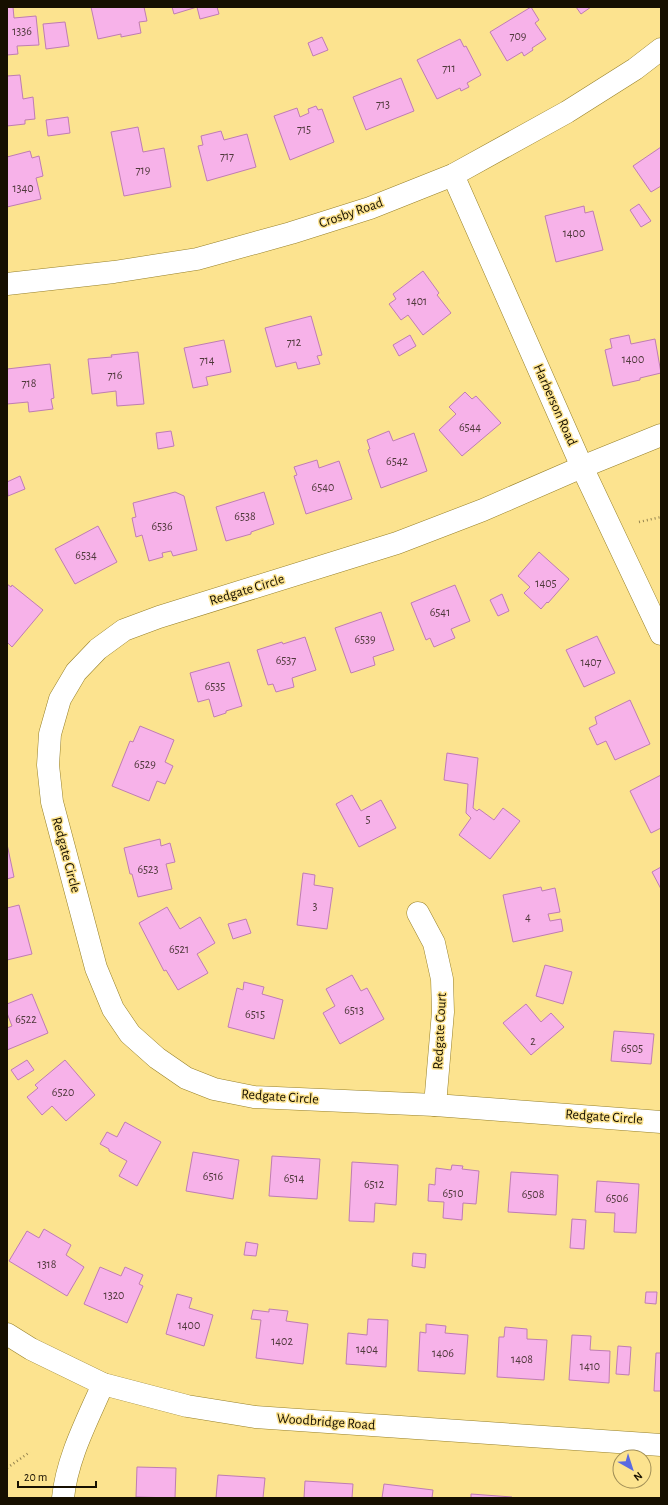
<svg xmlns="http://www.w3.org/2000/svg" width="668" height="1505" font-family="'Alegreya Sans',sans-serif">
  <rect width="100%" height="100%" fill="#fce38f"/>
  <g fill="#f7b2e9" stroke="#bf7db3">
    <polygon points="7,7 13,7 14,18 36,16 39,45 17,46 18,54 7,55"/>
    <polygon points="91,7 144,7 147,21 139,22 141,33 121,37 121,34 98,39"/>
    <polygon points="172,7 217,7 219,14 200,19 197,7 174,14"/>
    <polygon points="531,7 539,20 535,23 546,39 532,48 533,50 524,56 522,52 507,61 490,32"/>
    <polygon points="576,7 591,7 581,14"/>
    <polygon points="65,22 69,46 46,49 43,24"/>
    <polygon points="322,37 328,50 313,56 308,43"/>
    <polygon points="460,39 464,47 466,46 481,75 467,83 469,87 461,91 460,88 437,99 417,60"/>
    <polygon points="20,75 23,99 33,97 35,119 25,120 25,124 7,126 7,76"/>
    <polygon points="401,78 414,111 366,130 353,97"/>
    <polygon points="316,106 318,110 322,109 334,142 290,160 274,116 297,108 300,117 309,113 308,109"/>
    <polygon points="68,117 70,133 48,136 46,120"/>
    <polygon points="138,127 143,152 164,148 171,187 124,196 111,132"/>
    <polygon points="221,131 224,140 247,134 256,167 207,181 198,146 203,145 201,136"/>
    <polygon points="661,147 661,186 651,192 633,166"/>
    <polygon points="30,151 32,158 39,156 43,176 36,178 41,199 7,207 7,157"/>
    <polygon points="639,204 651,221 641,227 630,210"/>
    <polygon points="584,206 585,213 593,211 603,250 556,262 545,216"/>
    <polygon points="423,271 439,293 437,295 451,313 423,335 408,315 401,320 389,304 396,299 393,294"/>
    <polygon points="311,316 322,355 317,356 320,364 298,369 296,362 276,367 265,328"/>
    <polygon points="410,335 416,346 399,356 393,345"/>
    <polygon points="629,335 631,344 655,339 661,373 640,378 640,380 613,386 605,350 612,348 610,339"/>
    <polygon points="224,340 231,372 206,377 208,385 193,388 184,348"/>
    <polygon points="138,352 144,404 117,406 116,391 92,394 88,359 112,357 111,355"/>
    <polygon points="50,364 54,398 51,399 53,409 29,412 28,402 7,404 7,369"/>
    <polygon points="465,392 472,399 476,396 501,423 462,456 439,430 456,414 449,407"/>
    <polygon points="171,431 174,446 158,449 156,433"/>
    <polygon points="389,431 393,441 414,433 427,471 381,488 368,450 370,449 367,440"/>
    <polygon points="317,460 319,468 339,461 352,499 306,514 294,476 297,475 294,467"/>
    <polygon points="20,476 25,489 8,496 7,482"/>
    <polygon points="175,492 184,496 197,550 173,556 171,551 162,553 163,557 149,561 142,535 136,537 132,518 136,517 133,503"/>
    <polygon points="264,492 274,524 251,532 251,534 226,541 216,507"/>
    <polygon points="98,526 117,562 75,584 55,549"/>
    <polygon points="539,552 569,579 548,603 547,602 541,609 524,593 530,587 518,576"/>
    <polygon points="7,584 11,587 12,585 43,610 12,647 7,642"/>
    <polygon points="455,585 470,621 451,629 455,638 434,647 430,638 426,640 411,603"/>
    <polygon points="502,594 509,611 498,616 490,600"/>
    <polygon points="381,612 394,650 373,657 375,665 351,673 335,628"/>
    <polygon points="597,636 615,673 584,687 566,650"/>
    <polygon points="305,637 316,670 292,678 294,687 276,692 273,684 268,685 257,650 282,642 283,644"/>
    <polygon points="229,662 242,706 226,711 226,713 214,717 209,699 198,702 190,673"/>
    <polygon points="630,700 650,744 615,760 606,741 597,745 589,728 597,724 595,717"/>
    <polygon points="140,726 174,740 165,762 173,766 165,784 157,781 149,801 112,786 130,741 133,742"/>
    <polygon points="447,753 478,758 473,808 477,811 479,809 494,820 503,808 520,821 490,859 459,835 471,818 466,813 468,784 444,780"/>
    <polygon points="661,775 661,828 651,833 630,791"/>
    <polygon points="352,795 361,811 381,800 396,828 359,847 336,804"/>
    <polygon points="160,839 161,846 170,843 175,862 166,864 172,889 138,897 132,874 130,874 124,848"/>
    <polygon points="7,844 14,877 7,879"/>
    <polygon points="661,867 661,889 652,872"/>
    <polygon points="303,873 315,875 314,885 333,888 327,929 297,925"/>
    <polygon points="541,887 542,891 555,888 560,912 548,914 550,921 561,919 563,931 513,942 503,895"/>
    <polygon points="19,905 32,954 7,960 7,908"/>
    <polygon points="167,907 180,929 200,917 215,943 197,954 208,973 178,990 166,970 164,971 139,923"/>
    <polygon points="246,919 251,933 233,939 228,924"/>
    <polygon points="545,965 572,972 563,1004 536,996"/>
    <polygon points="352,975 361,991 367,988 384,1019 340,1044 323,1013 335,1006 326,989"/>
    <polygon points="244,982 264,987 262,994 283,1000 274,1039 228,1027 237,988 243,990"/>
    <polygon points="32,994 48,1033 7,1050 7,1028 12,1026 7,1013 7,1004"/>
    <polygon points="526,1004 541,1022 551,1013 564,1027 531,1055 503,1023"/>
    <polygon points="614,1031 654,1034 651,1064 611,1061"/>
    <polygon points="27,1060 34,1070 18,1080 11,1070"/>
    <polygon points="65,1060 95,1095 66,1121 52,1106 42,1115 27,1097 38,1088 35,1085"/>
    <polygon points="125,1122 161,1142 137,1186 119,1176 127,1161 109,1151 109,1149 100,1144 107,1132 117,1137"/>
    <polygon points="193,1152 239,1160 233,1199 186,1191"/>
    <polygon points="272,1156 320,1159 317,1199 269,1196"/>
    <polygon points="352,1162 398,1165 396,1205 375,1203 374,1222 349,1221"/>
    <polygon points="452,1165 463,1166 462,1169 479,1171 476,1204 463,1203 462,1220 443,1218 444,1202 428,1201 429,1184 435,1185 436,1168 451,1170"/>
    <polygon points="511,1172 558,1175 556,1215 508,1212"/>
    <polygon points="597,1181 639,1184 636,1233 614,1232 615,1213 595,1212"/>
    <polygon points="572,1219 586,1220 584,1249 570,1248"/>
    <polygon points="44,1229 71,1245 66,1255 84,1267 67,1296 9,1261 27,1231 39,1238"/>
    <polygon points="246,1242 258,1244 256,1256 244,1255"/>
    <polygon points="413,1253 426,1254 425,1268 412,1266"/>
    <polygon points="100,1267 121,1276 125,1267 143,1275 139,1284 143,1286 127,1323 84,1304"/>
    <polygon points="646,1292 657,1292 656,1304 645,1303"/>
    <polygon points="177,1294 192,1298 189,1308 213,1315 204,1346 166,1334"/>
    <polygon points="269,1309 288,1311 286,1321 308,1324 303,1364 256,1358 261,1320 251,1319 253,1310 269,1312"/>
    <polygon points="368,1319 388,1320 386,1367 346,1364 348,1333 367,1335"/>
    <polygon points="426,1324 446,1326 445,1333 468,1335 465,1374 418,1371 420,1332 426,1333"/>
    <polygon points="505,1327 527,1329 527,1339 547,1340 544,1380 497,1377 499,1337 504,1337"/>
    <polygon points="572,1335 591,1336 590,1350 610,1351 609,1383 569,1380"/>
    <polygon points="618,1346 631,1347 629,1375 616,1374"/>
    <polygon points="656,1353 661,1353 661,1391 654,1391"/>
    <polygon points="137,1467 176,1468 175,1498 136,1497"/>
    <polygon points="218,1475 265,1478 263,1498 216,1498"/>
    <polygon points="305,1481 353,1484 352,1498 304,1498"/>
    <polygon points="384,1484 433,1490 432,1498 382,1498"/>
    <polygon points="471,1494 512,1497 512,1498 471,1498"/>
  </g>
  <g fill="none" stroke-linecap="round" stroke-linejoin="round">
    <defs>
      <g id="minor">
        <polyline points="453,175 582,467 661,634"/>
        <polyline points="661,435 582,467 483,510 397,543 159,617 124,630 98,649 76,672 60,699 50,734 48,765 52,802 96,968 113,1009 130,1034 157,1058 186,1078 214,1089 254,1097 435,1105 661,1122"/>
        <polyline points="418,913 434,943 442,979 443,1012 435,1105"/>
        <polyline points="7,1334 31,1349 103,1384 187,1406 255,1417 661,1445"/>
        <path d="M63,1498C67,1458 87,1421 103,1384"/>
      </g>
      <polyline id="secondary" points="7,284 114,272 197,259 291,233 370,208 453,175 567,112 635,69 661,49"/>
    </defs>
    <use href="#minor" stroke="#978029" stroke-width="23"/>
    <use href="#secondary" stroke="#978029" stroke-width="23"/>
    <g stroke="#968550" stroke-width="2.5" stroke-dasharray="1 3" stroke-linecap="butt">
      <polyline points="639,522 661,517"/>
      <polyline points="7,1468 30,1452"/>
    </g>
    <use href="#minor" stroke="#fff" stroke-width="22"/>
    <use href="#secondary" stroke="#fff" stroke-width="22"/>
  </g>
  <g text-anchor="middle" dominant-baseline="central" stroke-width="3" stroke-linejoin="round" paint-order="stroke">
    <g font-size="12" fill="#4e383a">
      <text x="22" y="31">1336</text>
      <text x="518" y="36">709</text>
      <text x="449" y="68">711</text>
      <text x="383" y="104">713</text>
      <text x="304" y="129">715</text>
      <text x="227" y="156">717</text>
      <text x="143" y="170">719</text>
      <text x="23" y="188">1340</text>
      <text x="574" y="233">1400</text>
      <text x="417" y="301">1401</text>
      <text x="294" y="342">712</text>
      <text x="633" y="359">1400</text>
      <text x="207" y="360">714</text>
      <text x="115" y="375">716</text>
      <text x="29" y="383">718</text>
      <text x="470" y="427">6544</text>
      <text x="397" y="461">6542</text>
      <text x="323" y="487">6540</text>
      <text x="245" y="516">6538</text>
      <text x="162" y="526">6536</text>
      <text x="86" y="555">6534</text>
      <text x="546" y="583">1405</text>
      <text x="440" y="612">6541</text>
      <text x="365" y="639">6539</text>
      <text x="286" y="660">6537</text>
      <text x="591" y="662">1407</text>
      <text x="215" y="686">6535</text>
      <text x="145" y="764">6529</text>
      <text x="368" y="819">5</text>
      <text x="148" y="869">6523</text>
      <text x="315" y="906">3</text>
      <text x="528" y="917">4</text>
      <text x="179" y="949">6521</text>
      <text x="354" y="1010">6513</text>
      <text x="255" y="1014">6515</text>
      <text x="26" y="1019">6522</text>
      <text x="533" y="1041">2</text>
      <text x="632" y="1048">6505</text>
      <text x="63" y="1092">6520</text>
      <text x="213" y="1176">6516</text>
      <text x="294" y="1178">6514</text>
      <text x="374" y="1184">6512</text>
      <text x="453" y="1193">6510</text>
      <text x="533" y="1194">6508</text>
      <text x="617" y="1198">6506</text>
      <text x="47" y="1264">1318</text>
      <text x="114" y="1295">1320</text>
      <text x="189" y="1325">1400</text>
      <text x="282" y="1341">1402</text>
      <text x="367" y="1349">1404</text>
      <text x="443" y="1353">1406</text>
      <text x="522" y="1359">1408</text>
      <text x="590" y="1366">1410</text>
    </g>
    <g font-size="14" fill="#160f00" stroke="#fce38f">
      <text transform="translate(351 213) rotate(-19)">Crosby Road</text>
      <text transform="translate(555 405) rotate(66)">Harberson Road</text>
      <text transform="translate(247 590) rotate(-17)">Redgate Circle</text>
      <text transform="translate(66 855) rotate(75)">Redgate Circle</text>
      <text transform="translate(440 1031) rotate(-87)">Redgate Court</text>
      <text transform="translate(280 1097) rotate(4)">Redgate Circle</text>
      <text transform="translate(604 1117) rotate(4)">Redgate Circle</text>
      <text transform="translate(326 1422) rotate(4)">Woodbridge Road</text>
    </g>
  </g>
  <rect width="668" height="1505" fill="none" stroke="#160f00" stroke-width="16"/>
  <g transform="translate(632 1469) rotate(141)"><circle r="19" fill="#fce38f" stroke="#a08e56"/>
  <path d="M0-3L7 15L0 10L-7 15Z" fill="#5b6ae1"/>
  <text y="-6" font-size="11" font-weight="bold" text-anchor="middle" fill="#160f00">N</text>
  </g>
  <path d="M18 1481v6h78v-6" fill="none" stroke="#160f00" stroke-width="2"/>
  <text x="24" y="1481" font-size="12" fill="#160f00" stroke="#fce38f" stroke-width="3" paint-order="stroke">20 m</text>
</svg>
